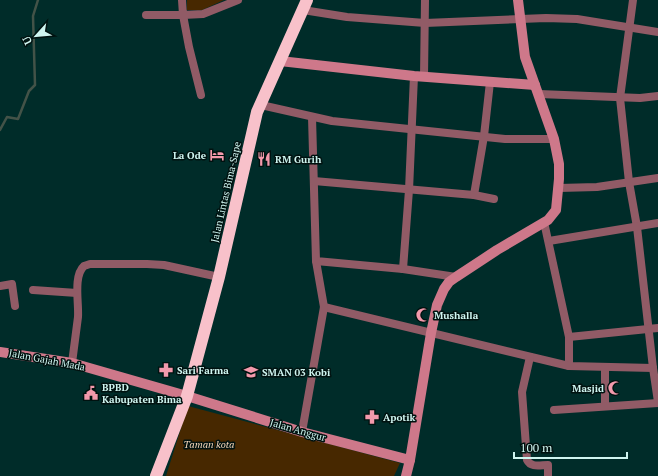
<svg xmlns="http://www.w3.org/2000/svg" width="658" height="476" font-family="'PT Serif',serif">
  <rect width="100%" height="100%" fill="#002c29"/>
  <g fill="#472800">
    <polygon points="187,0 224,0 202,10 187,10"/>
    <polygon points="188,406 400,463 394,476 166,476"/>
  </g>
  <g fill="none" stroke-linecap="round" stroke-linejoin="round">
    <polyline stroke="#435348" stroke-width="2.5" points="0,130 7,117 18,119 29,91 35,85 33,16 38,0"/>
    <g stroke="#915b66" stroke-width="8">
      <polyline points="182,0 183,15 203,14 238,0"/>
      <polyline points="633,0 620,98 629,182 637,227 653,368 658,402"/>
      <polyline points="303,10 347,17 425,23 546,18 577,19 658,32"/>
      <polyline points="146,15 183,15 189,47 201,95"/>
      <polyline points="424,77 425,0"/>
      <polyline points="539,94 640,98 658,96"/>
      <polyline points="261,105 332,121 505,139 554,139"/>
      <polyline points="312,117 316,261 403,269 456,277"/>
      <polyline points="314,181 474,195 484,136 490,82"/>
      <polyline points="559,188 597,187 658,178"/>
      <polyline points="474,195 494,199"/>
      <polyline points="544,222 569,337 569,366"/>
      <polyline points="549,241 658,223"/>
      <polyline points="403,269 409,190 414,76"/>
      <polyline points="0,286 12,284 15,306"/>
      <polyline points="33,290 77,293"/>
      <polyline points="324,307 569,366 653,368"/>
      <polyline points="569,337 658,328"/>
      <path d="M530,357L522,392L527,460C531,468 540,465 548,465V476"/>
      <path d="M72,363C74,348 76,332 78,317C79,303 73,276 84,266L90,264H147L164,265L219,277"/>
      <polyline points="605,406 605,367"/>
      <polyline points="554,410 658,403"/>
      <polyline points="302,432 324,307 316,261"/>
    </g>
    <g stroke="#ce788a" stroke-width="10">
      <polyline points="280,61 414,76 535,85"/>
      <polyline points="0,352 72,363 187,396 302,432 410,460"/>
      <polyline points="406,476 410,460 431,333 437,305 444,289 449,282 456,277 497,250 548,220 556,210 559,179 559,164 554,139 525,57 518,0"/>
    </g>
    <polyline stroke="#f8c1ca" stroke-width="12" points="156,476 187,396 219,277 257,112 307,0"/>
  </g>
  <defs>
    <symbol id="hotel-bare" viewBox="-9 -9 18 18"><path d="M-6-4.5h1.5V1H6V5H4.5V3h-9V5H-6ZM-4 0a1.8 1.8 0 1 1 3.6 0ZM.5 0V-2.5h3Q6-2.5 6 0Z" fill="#f39aac" stroke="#001210" stroke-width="2.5" paint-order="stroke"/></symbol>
    <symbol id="restaurant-bare" viewBox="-9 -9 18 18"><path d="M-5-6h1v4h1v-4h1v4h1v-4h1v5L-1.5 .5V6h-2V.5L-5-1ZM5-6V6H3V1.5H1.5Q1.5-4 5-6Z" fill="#f39aac" stroke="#001210" stroke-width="2.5" paint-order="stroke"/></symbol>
    <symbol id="mosque-bare" viewBox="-9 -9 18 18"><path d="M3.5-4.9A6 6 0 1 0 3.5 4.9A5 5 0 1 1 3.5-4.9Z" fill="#f39aac" stroke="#001210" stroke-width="2.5" paint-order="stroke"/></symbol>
    <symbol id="pharmacy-bare" viewBox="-9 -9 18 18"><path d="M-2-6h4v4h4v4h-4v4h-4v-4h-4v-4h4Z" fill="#f39aac" stroke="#001210" stroke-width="2.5" paint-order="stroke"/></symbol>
    <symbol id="school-bare" viewBox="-9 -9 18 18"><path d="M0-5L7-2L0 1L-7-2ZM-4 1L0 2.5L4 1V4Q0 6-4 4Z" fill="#f39aac" stroke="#001210" stroke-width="2.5" paint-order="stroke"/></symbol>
    <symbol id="civic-bare" viewBox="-9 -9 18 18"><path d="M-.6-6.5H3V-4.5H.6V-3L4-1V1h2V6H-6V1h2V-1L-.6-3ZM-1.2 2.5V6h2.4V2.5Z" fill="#f39aac" stroke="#001210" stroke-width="2.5" paint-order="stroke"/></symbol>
  </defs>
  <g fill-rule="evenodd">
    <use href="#hotel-bare" x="207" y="145" width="20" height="20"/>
    <use href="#restaurant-bare" x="254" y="149" width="20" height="20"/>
    <use href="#mosque-bare" x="413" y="305" width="20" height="20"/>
    <use href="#pharmacy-bare" x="156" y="360" width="20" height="20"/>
    <use href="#school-bare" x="241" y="362" width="20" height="20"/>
    <use href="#mosque-bare" x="605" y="378" width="20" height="20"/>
    <use href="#civic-bare" x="81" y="383" width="20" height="20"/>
    <use href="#pharmacy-bare" x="362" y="407" width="20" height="20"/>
  </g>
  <g text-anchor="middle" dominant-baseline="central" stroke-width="3" stroke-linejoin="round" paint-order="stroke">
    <g font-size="10" font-weight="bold" fill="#cff5f0" stroke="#001210" text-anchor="start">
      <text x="206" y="155" text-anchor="end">La Ode</text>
      <text x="275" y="159">RM Gurih</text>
      <text x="434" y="315">Mushalla</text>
      <text x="177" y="370">Sari Farma</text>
      <text x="262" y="372">SMAN 03 Kobi</text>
      <text x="102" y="387">BPBD<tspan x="102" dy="12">Kabupaten Bima</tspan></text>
      <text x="604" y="388" text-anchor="end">Masjid</text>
      <text x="383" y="417">Apotik</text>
    </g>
    <g font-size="10" fill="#cff5f0" stroke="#001210">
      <text transform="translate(226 192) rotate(-77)">Jalan Lintas Bima-Sape</text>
      <text transform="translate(47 360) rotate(11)">Jalan Gajah Mada</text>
      <text transform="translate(298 430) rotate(16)">Jalan Anggur</text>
    </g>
    <g font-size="10" font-style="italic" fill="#f7d8ba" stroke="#001210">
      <text x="209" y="444">Taman kota</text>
    </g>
  </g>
  <g transform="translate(36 36) rotate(243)" stroke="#001210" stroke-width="3" paint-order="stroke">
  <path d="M0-3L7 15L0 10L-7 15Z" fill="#cff5f0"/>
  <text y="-6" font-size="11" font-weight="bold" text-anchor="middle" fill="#cff5f0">U</text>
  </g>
  <path d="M514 452v6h113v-6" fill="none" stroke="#cff5f0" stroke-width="2"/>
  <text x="520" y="452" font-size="12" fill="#cff5f0" stroke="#001210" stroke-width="3" paint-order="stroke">100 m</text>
</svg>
